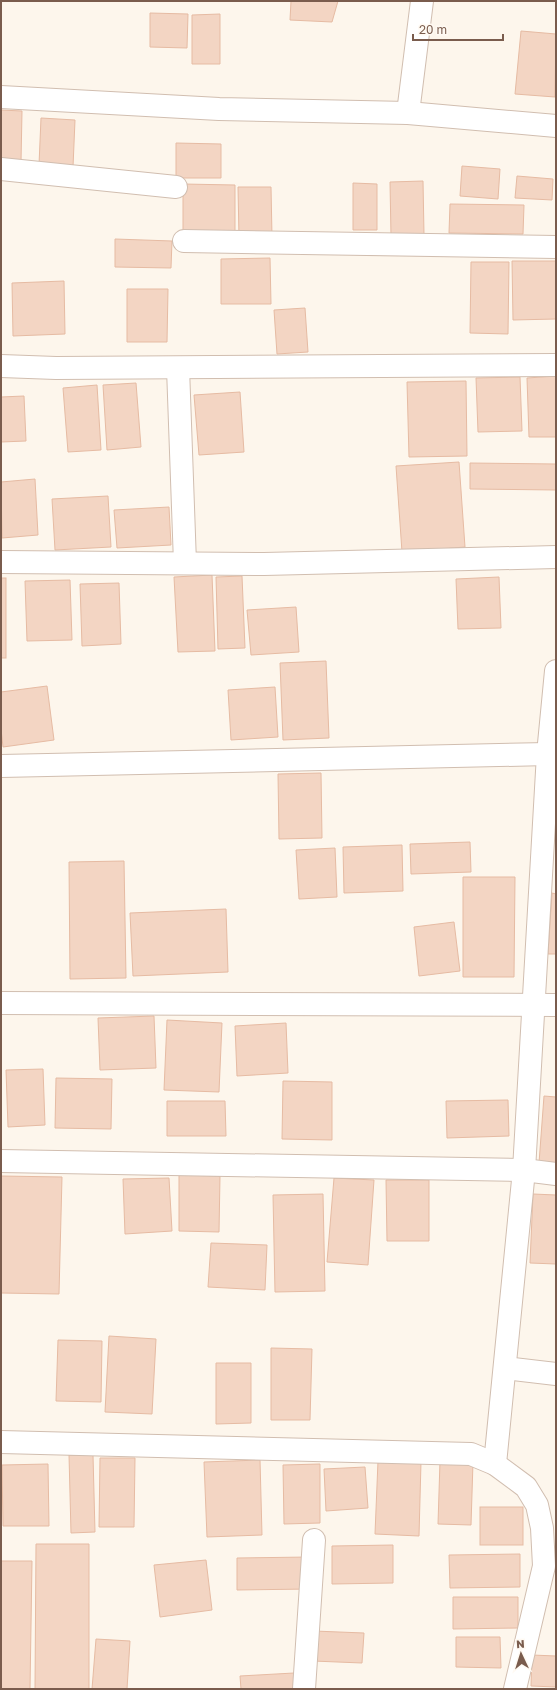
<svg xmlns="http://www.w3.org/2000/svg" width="557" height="1690" font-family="'Golos Text',sans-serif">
  <rect width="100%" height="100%" fill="#fdf6ec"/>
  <g fill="#f3d5c3" stroke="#e6bba3">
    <polygon points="291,1 338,1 332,22 290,20"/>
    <polygon points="150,13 188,14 187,48 150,47"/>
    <polygon points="220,14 220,64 192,64 192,15"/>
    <polygon points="521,31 556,34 555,97 515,94"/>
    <polygon points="1,110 22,111 21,162 1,161"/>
    <polygon points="41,118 75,120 73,167 39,165"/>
    <polygon points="176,143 221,144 221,178 176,178"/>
    <polygon points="462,166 500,169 498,199 460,196"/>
    <polygon points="517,176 553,179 552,200 515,198"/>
    <polygon points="423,181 424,235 391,236 390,182"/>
    <polygon points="353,183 377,184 377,230 353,230"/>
    <polygon points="183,184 235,185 235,236 183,236"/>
    <polygon points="238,187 271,187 272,237 239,238"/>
    <polygon points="450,204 524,205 523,234 449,233"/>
    <polygon points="115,239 172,241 171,268 115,267"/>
    <polygon points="270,258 271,304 221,304 221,259"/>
    <polygon points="512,261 556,261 556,319 513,320"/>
    <polygon points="471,262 509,262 508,334 470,333"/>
    <polygon points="64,281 65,334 13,336 12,283"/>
    <polygon points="127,289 168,289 167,342 127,342"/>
    <polygon points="305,308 308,352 277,354 274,310"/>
    <polygon points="556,376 556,437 529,437 527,378"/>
    <polygon points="520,377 522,431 478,432 476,378"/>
    <polygon points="466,381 467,456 409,457 407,382"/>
    <polygon points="136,383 141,447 107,450 103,385"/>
    <polygon points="97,385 101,450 68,452 63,388"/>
    <polygon points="240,392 244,452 199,455 194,395"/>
    <polygon points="24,396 26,441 1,442 1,397"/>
    <polygon points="459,462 465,547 402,552 396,466"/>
    <polygon points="470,463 556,464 556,490 470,489"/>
    <polygon points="35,479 38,535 2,538 1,482"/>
    <polygon points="108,496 111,547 55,550 52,499"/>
    <polygon points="169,507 171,545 117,548 114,510"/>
    <polygon points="212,575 215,651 178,652 174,577"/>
    <polygon points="242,576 245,648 218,649 216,577"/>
    <polygon points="499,577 501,628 458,629 456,579"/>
    <rect x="1" y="578" width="5" height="80"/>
    <polygon points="70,580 72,640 27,641 25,581"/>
    <polygon points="119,583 121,644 82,646 80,584"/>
    <polygon points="296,607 299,652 251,655 247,610"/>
    <polygon points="326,661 329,738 283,740 280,663"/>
    <polygon points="47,686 54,740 3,747 1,729 1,692"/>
    <polygon points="275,687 278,737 231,740 228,690"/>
    <polygon points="321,773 322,838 279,839 278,774"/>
    <polygon points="470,842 471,872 411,874 410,844"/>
    <polygon points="402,845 403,891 344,893 343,847"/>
    <polygon points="335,848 337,897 299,899 296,850"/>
    <polygon points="124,861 126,978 70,979 69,862"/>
    <polygon points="463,877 515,877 514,977 463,977"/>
    <polygon points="552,893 556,894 556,954 548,954"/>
    <polygon points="226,909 228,972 133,976 130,913"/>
    <polygon points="454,922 460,971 419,976 414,927"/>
    <polygon points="154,1016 156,1068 100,1070 98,1018"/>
    <polygon points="167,1020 222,1023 219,1092 164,1090"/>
    <polygon points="286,1023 288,1073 237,1076 235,1026"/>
    <polygon points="43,1069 45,1125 8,1127 6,1070"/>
    <polygon points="56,1078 112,1079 111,1129 55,1128"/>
    <polygon points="283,1081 332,1082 332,1140 282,1139"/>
    <polygon points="544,1096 556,1097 556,1165 539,1163"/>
    <polygon points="508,1100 509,1136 447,1138 446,1101"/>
    <polygon points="167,1101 225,1101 226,1136 167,1136"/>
    <polygon points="179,1175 220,1176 219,1232 179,1231"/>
    <polygon points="1,1176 62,1177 59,1294 1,1293"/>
    <polygon points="169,1178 172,1231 125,1234 123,1179"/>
    <polygon points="334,1178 374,1180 368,1265 327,1262"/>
    <polygon points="386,1180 429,1180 429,1241 387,1241"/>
    <polygon points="323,1194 325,1291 275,1292 273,1195"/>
    <polygon points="533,1194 556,1195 556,1264 530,1263"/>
    <polygon points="211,1243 267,1245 265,1290 208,1287"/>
    <polygon points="109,1336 156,1339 152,1414 105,1412"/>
    <polygon points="58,1340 102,1341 101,1402 56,1401"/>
    <polygon points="271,1348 312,1349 310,1420 271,1420"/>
    <polygon points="216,1363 251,1363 251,1423 216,1424"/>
    <polygon points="69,1455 93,1455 95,1532 71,1533"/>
    <polygon points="100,1458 135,1458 134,1527 99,1527"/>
    <polygon points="260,1460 262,1535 207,1537 204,1462"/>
    <polygon points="378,1461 421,1462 419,1536 375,1534"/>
    <polygon points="440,1461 473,1462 471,1525 438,1524"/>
    <polygon points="48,1464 49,1526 3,1526 2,1465"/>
    <polygon points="320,1464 320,1523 284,1524 283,1465"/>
    <polygon points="365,1467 368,1508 326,1511 324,1469"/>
    <rect x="480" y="1507" width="43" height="38"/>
    <polygon points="36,1544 89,1544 89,1689 35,1689"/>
    <polygon points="393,1545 393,1583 332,1584 332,1546"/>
    <polygon points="520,1554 520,1587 450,1588 449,1555"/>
    <polygon points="309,1557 310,1589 237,1590 237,1558"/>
    <polygon points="206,1560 212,1610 160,1617 154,1565"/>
    <polygon points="1,1561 32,1561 30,1689 1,1689"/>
    <polygon points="453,1597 518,1597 518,1628 453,1629"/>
    <polygon points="314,1631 364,1633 362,1663 313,1661"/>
    <polygon points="456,1637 500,1637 501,1668 456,1667"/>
    <polygon points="96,1639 130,1641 127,1689 92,1689"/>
    <polygon points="532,1655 556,1656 556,1687 531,1686"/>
    <polygon points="294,1673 294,1689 241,1689 240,1676"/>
  </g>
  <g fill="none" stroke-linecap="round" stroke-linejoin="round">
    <defs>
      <g id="minor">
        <polyline points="1,97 219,109 408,113 556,126"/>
        <polyline points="408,113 422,1"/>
        <polyline points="1,169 176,187"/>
        <polyline points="184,241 556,247"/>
        <polyline points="1,366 56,368 556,365"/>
        <polyline points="178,368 185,563"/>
        <polyline points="1,562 264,564 556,557"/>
        <polyline points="1,766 548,754"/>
        <polyline points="1,1003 556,1005"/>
        <polyline points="1,1161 524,1170 556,1174"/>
        <polyline points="505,1368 556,1374"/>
        <polyline points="1,1442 471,1454 495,1464"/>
        <polyline points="304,1689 314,1540"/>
        <polyline points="515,1689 544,1566 542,1528 537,1505 526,1487 495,1464 524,1170 548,754 556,671"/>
      </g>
    </defs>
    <use href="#minor" stroke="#d1beb0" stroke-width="24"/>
    <use href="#minor" stroke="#fff" stroke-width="22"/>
  </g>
  <rect width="557" height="1690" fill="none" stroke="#7a5c4d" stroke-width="4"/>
  <g transform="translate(521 1654) rotate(356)" stroke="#fffaf3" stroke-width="3" paint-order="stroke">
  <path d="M0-3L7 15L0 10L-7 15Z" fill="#7a5c4d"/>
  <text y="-6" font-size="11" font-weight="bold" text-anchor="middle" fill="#7a5c4d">N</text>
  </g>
  <path d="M413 34v6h90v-6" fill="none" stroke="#7a5c4d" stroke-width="2"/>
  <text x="419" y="34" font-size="12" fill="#7a5c4d" stroke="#fffaf3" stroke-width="3" paint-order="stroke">20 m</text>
</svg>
